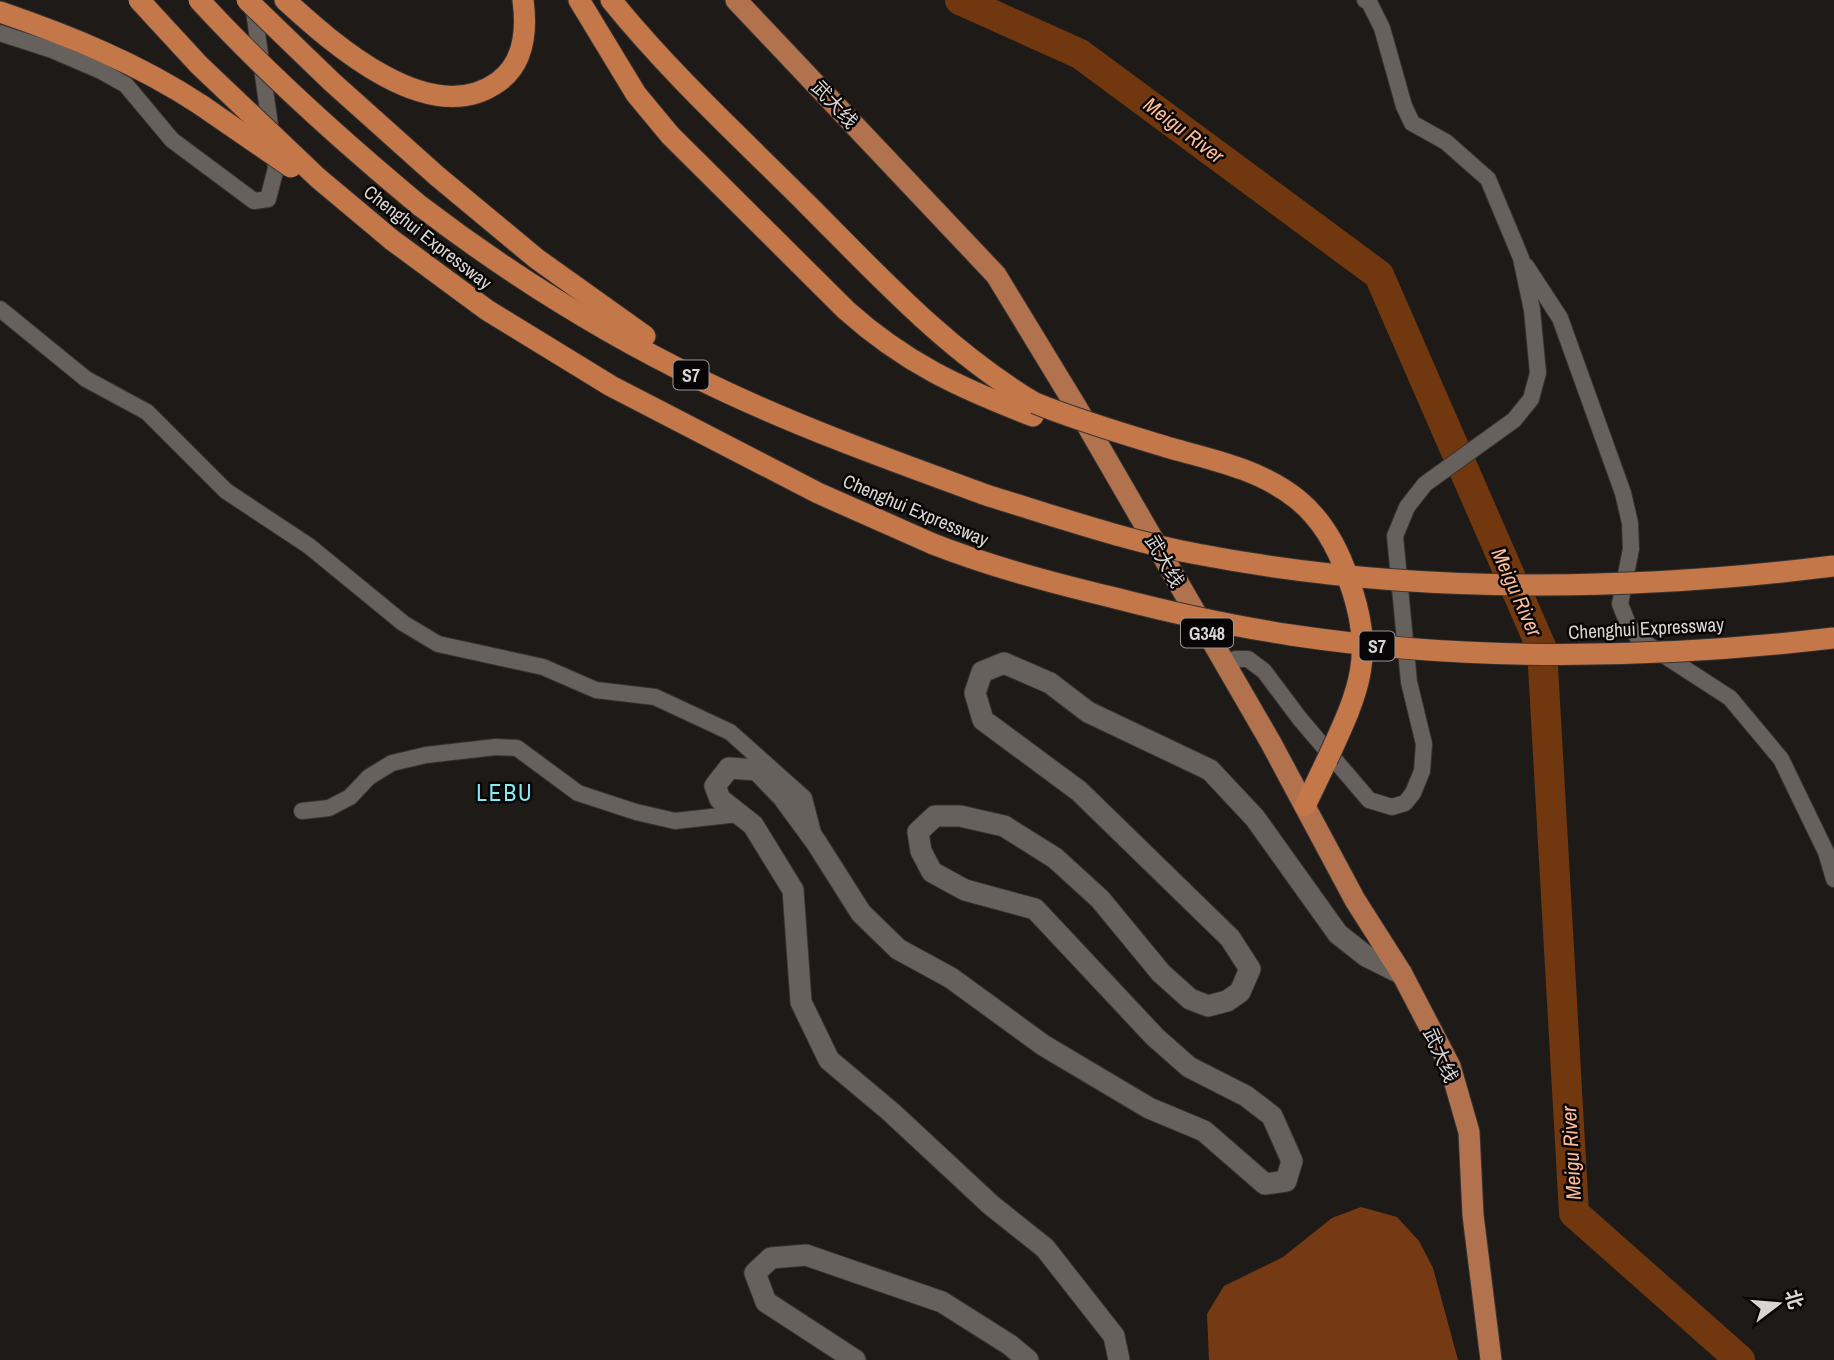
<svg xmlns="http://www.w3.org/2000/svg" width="1834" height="1360" font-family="'Archivo Narrow','Noto Sans SC',sans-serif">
  <rect width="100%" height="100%" fill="#1e1a17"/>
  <polygon fill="#753a13" points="1361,1207 1397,1217 1419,1241 1433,1268 1458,1360 1209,1360 1207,1314 1224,1286 1283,1257 1332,1218"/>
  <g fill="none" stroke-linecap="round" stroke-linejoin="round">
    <polyline stroke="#71370e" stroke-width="30" points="960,0 1080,54 1379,275 1542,649 1574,1213 1740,1360"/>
    <defs>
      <g id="minor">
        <polyline points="0,33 52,50 101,71 126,85 172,140 254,201 268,199 276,168 253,4"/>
        <polyline points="1526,266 1560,318 1623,493 1630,523 1631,549 1620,604 1628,624 1639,639 1730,698 1781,759 1826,852 1834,879"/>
        <polyline points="0,309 86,379 147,412 226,491 309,546 403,623 438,644 543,667 596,690 655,697 730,732 804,798 813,833"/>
        <polyline points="1226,664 1235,659 1248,659 1264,671 1300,719 1369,800 1392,807 1405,803 1413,793 1422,771 1424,744 1409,682 1395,536 1407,507 1425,484 1514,420 1531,399 1538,373 1532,310 1521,258 1488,179 1446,142 1412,123 1404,106 1382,28 1369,2 1365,0"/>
        <polyline points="302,811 329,808 350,797 369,777 392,763 426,755 496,747 517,748 578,793 636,812 675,821 738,814"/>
      </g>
      <g id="tertiary">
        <polyline points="855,1360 766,1302 755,1273 771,1258 806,1255 942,1302 1010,1345 1028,1360"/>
        <polyline points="1119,1360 1114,1336 1045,1248 991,1205 891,1112 829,1060 801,1002 793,890 753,825 720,799 715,786 729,768 757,770 783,797 816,842 861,913 898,949 951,978 1043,1045 1149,1108 1204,1131 1265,1184 1286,1181 1292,1161 1272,1116 1246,1096 1189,1067 1155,1037 1035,909 965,890 932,872 921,851 918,832 935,816 960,816 1004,826 1055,858 1100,899 1161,973 1190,999 1208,1006 1227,1001 1240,992 1250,969 1230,938 1079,791 983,720 975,693 982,672 1004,663 1050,683 1088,712 1210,770 1255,818 1338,934 1366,956 1402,974"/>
      </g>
      <polyline id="trunk" points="736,0 996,275 1077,408 1271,743 1355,900 1402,974 1450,1066 1469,1132 1473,1215 1491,1360"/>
      <g id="motorway">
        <path d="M285,0C332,43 430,131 498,82C525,63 527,30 523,0"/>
        <path d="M579,0L636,94L670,135L846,310C905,363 960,388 1033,416"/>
        <path d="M611,0C670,73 740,137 807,204C878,275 947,351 1035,403"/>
        <path d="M0,12C70,36 139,64 201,105"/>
        <polyline points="437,176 537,259 645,336"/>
        <path d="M419,205C508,273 602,332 703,381C795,426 893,461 989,496"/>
        <polyline points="392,240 487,310 611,386 818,493 933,544"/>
        <polyline points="1305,806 1327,760"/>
      </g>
    </defs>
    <use href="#minor" stroke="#363332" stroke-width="18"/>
    <use href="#tertiary" stroke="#363332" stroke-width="23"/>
    <use href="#trunk" stroke="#363332" stroke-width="23"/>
    <use href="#motorway" stroke="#363332" stroke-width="23"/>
    <use href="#minor" stroke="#67615e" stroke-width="16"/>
    <use href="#tertiary" stroke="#67615e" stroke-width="21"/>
    <use href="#trunk" stroke="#b2724d" stroke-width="21"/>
    <use href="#motorway" stroke="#c47749" stroke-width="21"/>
    <defs>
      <g id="motorway-bridge">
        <polyline points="139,0 199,65 318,178 392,240"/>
        <path d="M199,0C267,74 342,141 419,205"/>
        <polyline points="247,0 332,82 437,176"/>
        <polyline points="201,105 291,167"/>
        <path d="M1035,403C1079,421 1124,434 1170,448C1214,460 1261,470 1297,499C1323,520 1338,548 1348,578C1376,655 1360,689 1327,760"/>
        <path d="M989,496C1058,517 1127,541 1197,554C1405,594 1624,592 1834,566"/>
        <path d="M933,544C992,567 1053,583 1115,598C1173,613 1232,626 1291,635C1470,662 1654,659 1834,638"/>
      </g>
    </defs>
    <use href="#motorway-bridge" stroke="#363332" stroke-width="23" stroke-linecap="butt"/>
    <use href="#motorway-bridge" stroke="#c47749" stroke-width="21"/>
  </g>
  <g text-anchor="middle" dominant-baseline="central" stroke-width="5" stroke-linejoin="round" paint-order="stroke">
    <g fill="#070505" stroke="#9a9796" stroke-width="2">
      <rect x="673.5" y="360.5" width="35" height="29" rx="5"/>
      <rect x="1181" y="618.5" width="52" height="29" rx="5"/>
      <rect x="1359.5" y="631.5" width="35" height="29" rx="5"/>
    </g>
    <g font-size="18" font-weight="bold" fill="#d9d5d4">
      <text x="691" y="375">S7</text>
      <text x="1207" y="633">G348</text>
      <text x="1377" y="646">S7</text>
    </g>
    <g font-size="19" fill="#d9d5d4" stroke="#070505">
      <text transform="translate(835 104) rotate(47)">武大线</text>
      <text transform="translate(428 237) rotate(38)">Chenghui Expressway</text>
      <text transform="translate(916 510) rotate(23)">Chenghui Expressway</text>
      <text transform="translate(1165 561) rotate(60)">武大线</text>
      <text transform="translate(1646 628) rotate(-3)">Chenghui Expressway</text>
      <text transform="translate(1441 1055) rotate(66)">武大线</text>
    </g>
    <g font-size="21" font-style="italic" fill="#fdbb97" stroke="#070505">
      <text transform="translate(1184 130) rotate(37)">Meigu River</text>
      <text transform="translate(1517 592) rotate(66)">Meigu River</text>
      <text transform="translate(1571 1153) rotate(-93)">Meigu River</text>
    </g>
    <g font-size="23" letter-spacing="2" fill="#81ecf2" stroke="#070505">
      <text x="505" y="792">LEBU</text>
    </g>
  </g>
  <g transform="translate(1778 1304) rotate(74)" stroke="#070505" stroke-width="5" paint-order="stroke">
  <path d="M0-5L12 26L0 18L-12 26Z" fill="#d9d5d4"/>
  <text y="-10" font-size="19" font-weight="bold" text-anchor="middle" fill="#d9d5d4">北</text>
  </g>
</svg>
